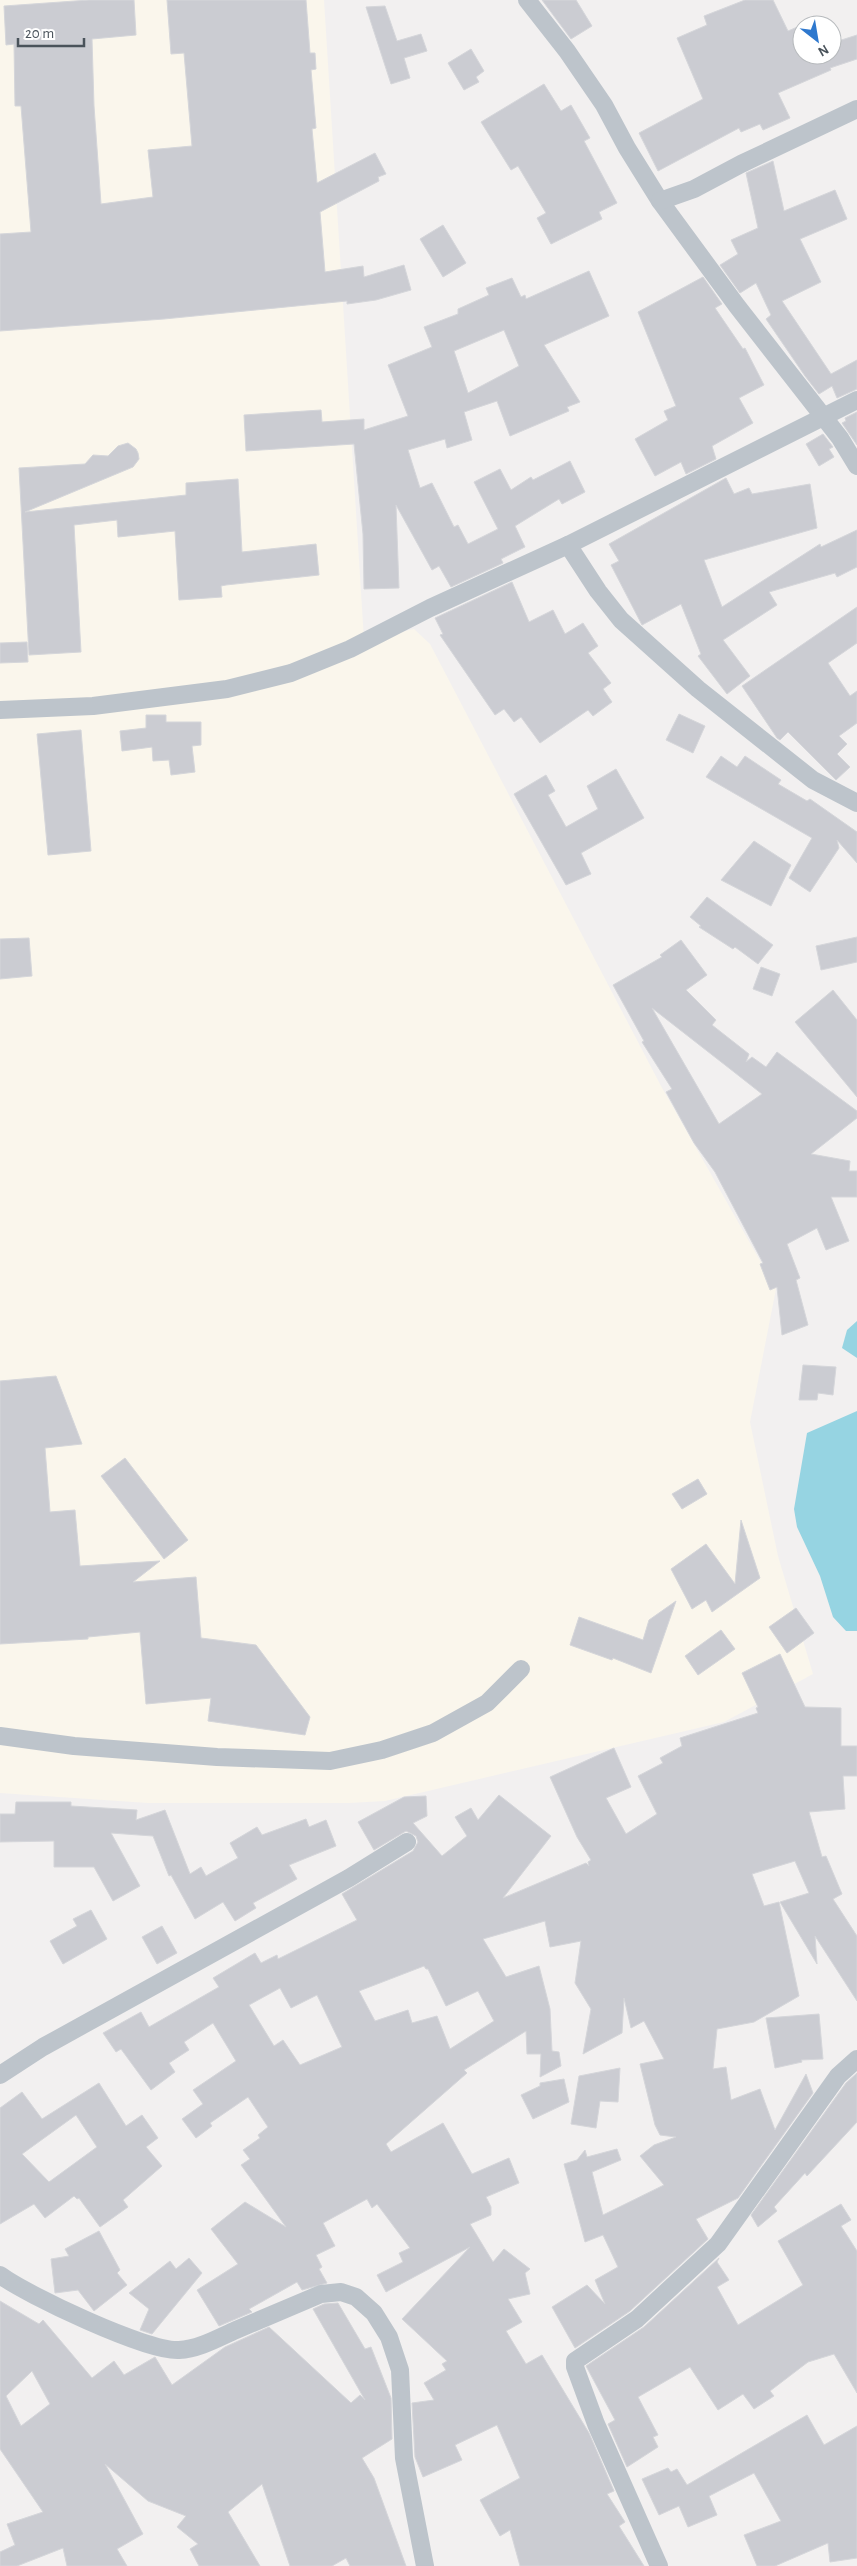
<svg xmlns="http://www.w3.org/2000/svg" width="857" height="2566" font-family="'Alegreya Sans',sans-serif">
  <rect width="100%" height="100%" fill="#f2f0f0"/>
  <polygon fill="#faf6ec" points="0,0 324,0 364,640 414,629 430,644 661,1086 776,1289 750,1422 778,1556 813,1674 724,1722 385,1801 349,1803 148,1803 0,1793"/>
  <g fill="#96d4e2">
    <polygon points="857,1321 857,1358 842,1348 847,1330"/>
    <polygon points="857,1411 857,1631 846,1631 833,1617 820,1576 797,1527 794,1509 807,1433"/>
  </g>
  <g fill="#cbccd2" stroke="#d5d6da" fill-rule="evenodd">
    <polygon points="89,0 134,0 136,35 92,39 94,106 101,204 153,197 148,150 192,146 184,53 171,54 167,0 306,0 310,53 315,53 316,69 311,70 316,128 312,129 317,183 375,153 386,174 378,177 379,181 320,212 325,272 363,266 364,277 404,265 411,290 376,300 347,304 347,301 164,319 0,331 0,234 31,232 21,106 15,106 14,44 6,45 4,6"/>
    <polygon points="542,0 576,0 592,26 571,39"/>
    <polygon points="745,0 773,0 788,31 802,25 802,55 832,55 832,43 857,35 857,59 830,68 831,70 778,93 790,118 763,130 760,124 741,132 739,128 658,171 639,133 703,99 677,38 707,25 704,16"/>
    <polygon points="385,6 397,41 421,34 427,51 404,58 410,78 391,84 366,7"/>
    <polygon points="471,49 484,71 476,77 479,82 464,90 448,63"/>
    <polygon points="544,84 561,111 571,105 590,138 584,141 617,203 599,212 602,219 551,244 537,218 546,213 518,166 511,170 481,122"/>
    <polygon points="773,161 784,211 835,190 847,219 800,239 821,282 782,301 831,374 857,360 857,389 837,398 832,386 819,394 805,376 766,319 771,315 756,283 740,293 720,265 738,254 731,240 758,228 746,173"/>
    <polygon points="443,225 466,263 443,277 420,239"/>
    <path d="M589,271L609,316L544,345L580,402L567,407L569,411L510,436L497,401L464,412L472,440L447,448L445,439L408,450L420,488L432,483L454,527L458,525L468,544L498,529L474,482L500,469L511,490L531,477L533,480L570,461L585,492L562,504L559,499L515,526L525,547L501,559L503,563L451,587L439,566L432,570L396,505L399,588L364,589L363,534L354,444L246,451L244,415L321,410L322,422L364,419V430L408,416L388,365L432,347L424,327L458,314V309L489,295L486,288L512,278L521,297L525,295L526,299ZM504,330L519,366L468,393L454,351Z"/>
    <polygon points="703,277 722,304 715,308 743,349 745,348 764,385 739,398 753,423 712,446 716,459 686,474 681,462 655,476 635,439 668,420 664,411 676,406 638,312"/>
    <polygon points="857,412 857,445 842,423 846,421 845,418"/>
    <polygon points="823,434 833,447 829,449 834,457 819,466 806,444"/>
    <polygon points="128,443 136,449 138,453 139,459 133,467 25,512 186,495 186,483 238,479 242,552 316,544 319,575 226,585 221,586 222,597 179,600 175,531 118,537 117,520 74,525 81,652 29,655 19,468 85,464 93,455 108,456 118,446"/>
    <polygon points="726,478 734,494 749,488 752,494 810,484 817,528 704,560 722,607 820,544 821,547 857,530 857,567 837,577 835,573 769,592 777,605 723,640 750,676 727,694 698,656 701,654 681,604 642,625 611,565 619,561 609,544"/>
    <polygon points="512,582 529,622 553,610 565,634 583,623 598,646 588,653 611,683 603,689 612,702 593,716 588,710 540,743 521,717 514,722 504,709 495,715 440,635 443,634 435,618"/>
    <polygon points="857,607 857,643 828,663 850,696 857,691 857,723 839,736 847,744 837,754 850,767 836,780 788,732 780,740 777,738 742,686"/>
    <polygon points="27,642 28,662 0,663 0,643"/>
    <polygon points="679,714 705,726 693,753 666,740"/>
    <polygon points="146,715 166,715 166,722 201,722 201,745 192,746 195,772 171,775 169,760 153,761 152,747 122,751 120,731 146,728"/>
    <polygon points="81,730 91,851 48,855 37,734"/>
    <polygon points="721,756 737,767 745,756 781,780 778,784 807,801 810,799 857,832 857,863 837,840 839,848 810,892 789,878 812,838 706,777"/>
    <polygon points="616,769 644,818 581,853 591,874 566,885 514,794 546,775 555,791 548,795 566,827 598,809 587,786"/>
    <polygon points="754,841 791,865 771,906 721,880"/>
    <polygon points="707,897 773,945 758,964 735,947 733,949 699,927 701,926 690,917"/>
    <polygon points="857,937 857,962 821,970 816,946"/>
    <polygon points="29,938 32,976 0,979 0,939"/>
    <path d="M681,940L707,975L686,990L716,1020L712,1025L749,1054L746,1062L752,1057L766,1067L777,1052L857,1111V1118L811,1154L850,1161L849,1171H857V1197H831L849,1241L826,1250L817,1228L787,1244L800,1278L796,1280L808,1325L782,1335L777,1287L770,1290L760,1264L763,1263L715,1172L694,1143L666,1092L672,1089L642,1042L644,1041L613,985L662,957L660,955ZM652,1008L734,1072L762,1094L719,1124Z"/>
    <polygon points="761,967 780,974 772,996 753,989"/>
    <polygon points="833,990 857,1020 857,1097 795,1022"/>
    <polygon points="803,1365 836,1367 833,1395 818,1393 817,1400 799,1400"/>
    <polygon points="56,1376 82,1444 45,1448 50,1512 75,1510 80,1566 160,1561 133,1582 196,1577 201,1638 256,1645 310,1717 305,1735 208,1721 211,1698 146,1704 140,1632 88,1637 88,1639 0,1644 0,1381"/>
    <polygon points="125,1458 188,1540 164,1559 101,1476"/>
    <polygon points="698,1479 707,1494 682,1509 672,1494"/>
    <polygon points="741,1520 760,1578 712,1612 706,1600 692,1609 671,1569 706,1544 735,1584"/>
    <polygon points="676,1601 651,1673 613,1658 612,1660 570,1645 579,1617 643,1640 649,1620"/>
    <polygon points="796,1608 814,1633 787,1653 769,1627"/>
    <polygon points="721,1630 735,1649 698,1675 685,1656"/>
    <path d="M780,1654L805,1707L841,1708V1746H857V1776H843L845,1809L809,1812L822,1857L826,1856L842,1894L833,1899L857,1936V2001L815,1936L817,1964L780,1902L809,1893L795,1861L752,1874L764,1906L779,1902L799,1996L754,2022L717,2029L713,2069L726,2067L731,2100L760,2089L775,2130L806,2074L813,2093L738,2198L696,2219L708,2239L630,2311L575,2348L552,2307L587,2285L605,2304L595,2280L618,2267L603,2235L585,2242L564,2164L577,2160L585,2150L587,2157L617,2149L621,2160L592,2172L603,2215L664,2185L640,2156L654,2145L676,2137L660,2135L655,2125L640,2064L664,2059L644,2021L631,2028L624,1998L622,2033L583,2054L591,2009L575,1983L581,1941L550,1947L545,1921L483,1939L506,1977L539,1966L550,2009L552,2051L559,2052L561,2066L540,2077L541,2054H527L526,2031L464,2070L467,2073L386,2144L391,2152L443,2123L472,2174L509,2158L519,2183L486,2197L491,2207V2215L470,2224L493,2262L504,2249L530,2269L525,2273L530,2294L508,2299L522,2322L506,2331L526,2364L542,2355L589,2433L614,2491L607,2494L625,2522L619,2526L644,2566H520L510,2530L500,2536L480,2500L520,2478L497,2425L455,2445L462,2460L423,2477L415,2457L412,2403L434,2400L424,2383L446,2370L442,2364L447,2361L402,2319L470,2247L386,2292L377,2275L403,2262L399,2253L410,2248L377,2204L372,2208L367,2199L323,2223L335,2246L316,2255L322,2267L319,2269L327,2283L302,2290L297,2282L249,2309L252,2312L219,2326L197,2290L238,2264L211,2229L245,2202L286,2227L241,2165L250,2159L243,2150L260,2138L258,2135L268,2127L248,2097L210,2123L212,2126L196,2138L182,2119L203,2104L193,2090L236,2061L213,2023L184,2042L189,2050L169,2063L175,2072L151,2090L121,2049L116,2052L103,2033L141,2012L149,2027L219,1987L213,1978L255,1953L261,1963L277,1955L278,1959L357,1920L342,1894L413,1851L418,1842L416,1836L406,1831L374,1850L358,1822L404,1797L426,1796L427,1816L413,1823L442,1856L467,1836L455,1817L471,1808L478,1820L499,1795L551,1836L503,1898L586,1863L589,1866L588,1862L591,1860L577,1837L550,1777L614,1748L631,1787L606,1798L626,1834L657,1814L638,1776L663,1763L660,1758L682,1746L680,1738L758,1713L756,1708L758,1707L742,1673ZM424,1966L426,1969H428L446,2006L478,1991L494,2021L450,2049L437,2016L412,2023L408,2010L375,2021L359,1991ZM280,1988L291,2008L317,1995L342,2047L300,2065L283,2040L274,2046L249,2005Z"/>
    <polygon points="16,1802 71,1802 71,1806 137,1810 136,1820 165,1810 190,1874 201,1867 206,1876 238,1858 230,1843 257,1827 262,1835 306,1819 309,1827 326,1820 336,1846 289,1865 297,1879 253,1903 256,1908 235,1921 223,1902 195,1919 171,1875 169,1876 153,1836 111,1833 140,1886 113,1901 94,1867 54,1867 54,1841 0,1842 0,1814 15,1814"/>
    <polygon points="91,1910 107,1939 63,1964 50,1941 77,1926 73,1919"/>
    <polygon points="162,1926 177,1953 157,1964 142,1937"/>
    <polygon points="819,2014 823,2059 801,2060 802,2062 775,2068 766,2018"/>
    <polygon points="620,2068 618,2102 600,2101 596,2128 571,2124 579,2076"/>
    <polygon points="857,2073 857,2122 807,2176 805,2173 774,2207 777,2211 758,2227 751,2215 846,2083"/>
    <polygon points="564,2079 569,2102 533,2119 521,2095 540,2086 540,2083"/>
    <path d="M99,2083L126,2126L142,2115L158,2138L146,2147L162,2166L123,2200L128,2207L100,2227L79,2198L77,2199L74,2196L45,2218L34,2204L0,2224V2108L22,2092L42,2119ZM76,2115L97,2147L49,2182L22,2154Z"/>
    <polygon points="841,2204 851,2220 841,2226 857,2251 857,2393 834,2354 808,2362 770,2391 774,2396 754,2409 743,2394 718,2410 690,2367 638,2397 658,2435 653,2437 658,2447 627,2467 608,2424 615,2420 586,2366 644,2327 719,2258 717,2262 729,2280 717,2287 738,2325 803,2285 778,2241"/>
    <polygon points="99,2231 120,2270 117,2273 127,2285 94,2311 78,2290 55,2293 51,2259 69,2256 65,2249"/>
    <polygon points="189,2258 202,2273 152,2334 140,2330 149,2309 129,2293 170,2261 176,2269"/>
    <path d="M0,2301L39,2324L43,2320L92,2378L114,2361L124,2375L155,2357L172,2385L225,2347L269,2327L351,2403L360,2395L365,2400L313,2309L324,2304L338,2303L365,2349L371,2347L391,2398L392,2439L362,2458L374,2478L406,2566H350L346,2558L332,2566H290L262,2484L228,2512L260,2566H199L190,2549L198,2544L177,2527L186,2516L148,2501L105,2464L143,2534L117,2549L127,2566H67L63,2548L17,2566H0V2552L15,2545L7,2524L43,2512L0,2449ZM32,2371L50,2404L21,2426L6,2396Z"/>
    <polygon points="807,2415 824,2445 857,2426 857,2558 830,2562 828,2543 775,2566 757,2566 744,2535 781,2521 754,2473 709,2496 717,2515 688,2527 679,2506 659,2515 642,2479 668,2468 671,2472 677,2469 687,2485"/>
  </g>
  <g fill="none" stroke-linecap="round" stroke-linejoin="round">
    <g stroke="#bdc4cb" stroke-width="18">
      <polyline points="527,0 567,51 604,105 627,148 660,201 737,306 840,438 857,466"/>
      <polyline points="660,201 694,189 741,164 857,109"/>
      <polyline points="568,545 598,591 621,620 698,689 813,780 857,803"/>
      <polyline points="0,710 93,706 227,689 291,673 350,649 430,608 568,545 857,400"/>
      <polyline points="0,1736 74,1746 217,1757 330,1761 382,1750 433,1733 487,1703 521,1669"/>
      <polyline points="0,2075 43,2047 349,1878 407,1842"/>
      <path d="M0,2275C27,2295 147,2352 179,2350C199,2349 218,2338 236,2330C264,2318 292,2306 321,2294L341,2292L356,2297L374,2313L389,2337L400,2370L404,2458L425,2566"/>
      <polyline points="659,2566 596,2424 575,2367 575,2361 637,2319 718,2244 838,2076 857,2059"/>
    </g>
  </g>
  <g transform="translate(817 40) rotate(149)"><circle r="24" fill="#ffffff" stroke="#b7babd"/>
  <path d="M0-4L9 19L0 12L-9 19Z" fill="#2e78ce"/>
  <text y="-8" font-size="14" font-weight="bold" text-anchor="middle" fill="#4a535b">N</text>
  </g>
  <path d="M18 38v8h66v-8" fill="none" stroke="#4a535b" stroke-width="2.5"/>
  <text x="25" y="38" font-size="15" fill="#4a535b" stroke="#ffffff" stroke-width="4" paint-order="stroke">20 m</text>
</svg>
